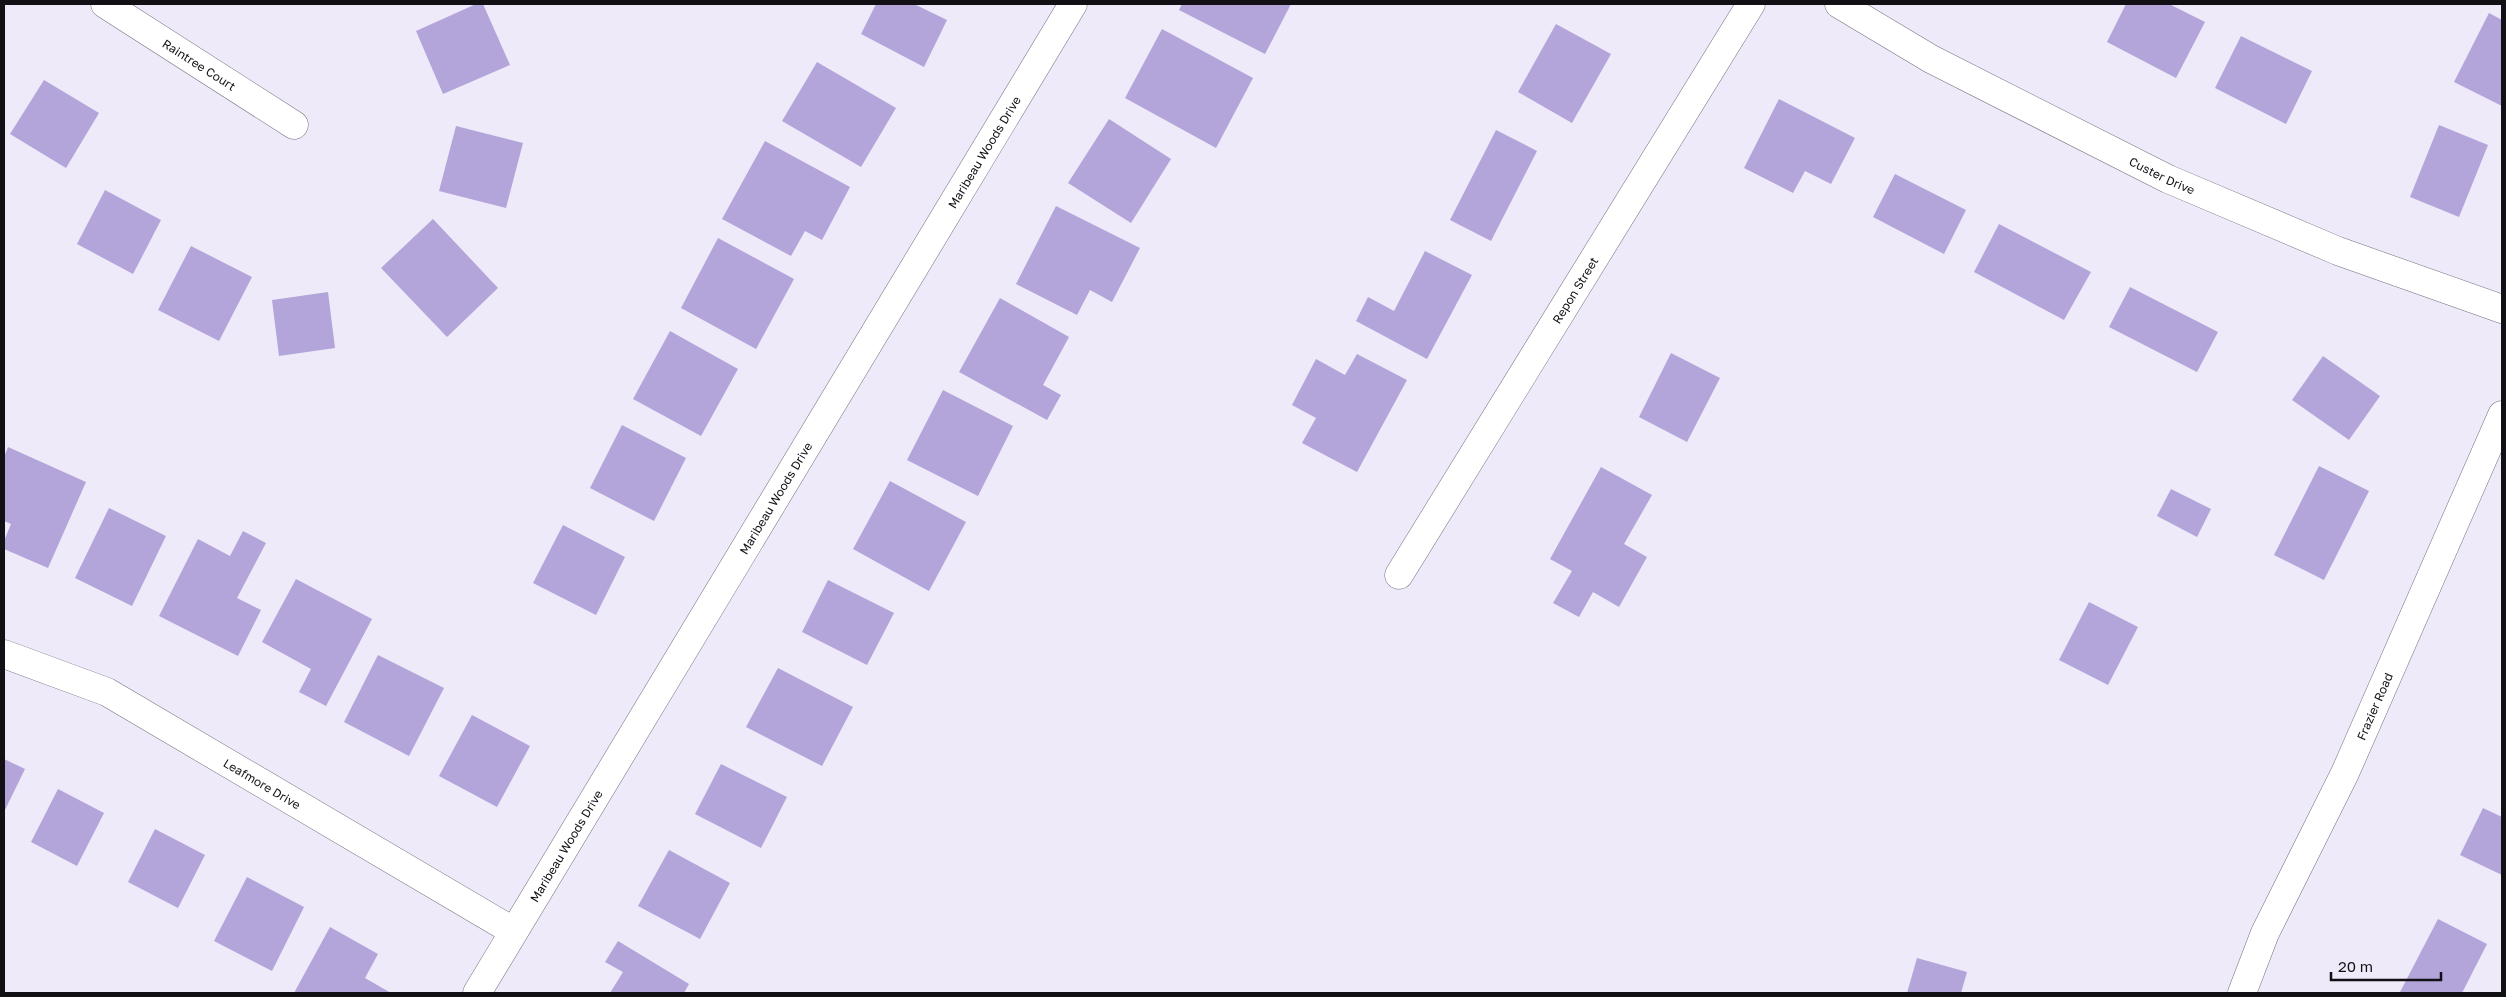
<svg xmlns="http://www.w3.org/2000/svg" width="2506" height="997" font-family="'Golos Text',sans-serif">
  <rect width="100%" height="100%" fill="#eeeaf9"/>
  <g fill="#b3a5da">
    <polygon points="476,4 483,4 510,65 443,94 416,31"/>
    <polygon points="876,4 914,4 947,20 924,67 861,34"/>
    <polygon points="1182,4 1291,4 1265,54 1179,10"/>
    <polygon points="2126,4 2169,4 2205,22 2176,78 2107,42"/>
    <polygon points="2489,13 2502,20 2502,106 2454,82"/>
    <polygon points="1556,24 1611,54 1572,123 1518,92"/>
    <polygon points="1162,29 1253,78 1216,148 1125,98"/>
    <polygon points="2241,36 2312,71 2286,124 2215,88"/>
    <polygon points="817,62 896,108 861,167 782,121"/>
    <polygon points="44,80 99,113 66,168 10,134"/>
    <polygon points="1779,99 1855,138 1831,184 1805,171 1793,193 1744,168"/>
    <polygon points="1109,119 1171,159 1131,223 1068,183"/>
    <polygon points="2439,125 2488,145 2459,217 2410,197"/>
    <polygon points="456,126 523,143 506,208 439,191"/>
    <polygon points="1496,130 1537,151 1491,241 1450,220"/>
    <polygon points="765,141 850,187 822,240 805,231 791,256 722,219"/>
    <polygon points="1895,174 1966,210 1944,254 1873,217"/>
    <polygon points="105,190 161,220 133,274 77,244"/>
    <polygon points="1056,206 1140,248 1112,302 1090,290 1077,315 1016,284"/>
    <polygon points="433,219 498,288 447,337 381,268"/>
    <polygon points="1999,224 2091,272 2064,320 1974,272"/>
    <polygon points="718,238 794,279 756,349 681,308"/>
    <polygon points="191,246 252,277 219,341 158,310"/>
    <polygon points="1425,251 1472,275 1427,359 1356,321 1368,297 1394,311"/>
    <polygon points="2130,287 2218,332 2197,372 2109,327"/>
    <polygon points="328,292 335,348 279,356 272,300"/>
    <polygon points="1000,298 1069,337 1043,385 1061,395 1047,420 959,372"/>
    <polygon points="670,331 738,369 701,436 633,399"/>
    <polygon points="1671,353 1720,378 1687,442 1639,417"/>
    <polygon points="1357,354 1407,380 1357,472 1302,443 1316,418 1292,405 1316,359 1345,375"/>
    <polygon points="2323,356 2380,396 2349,440 2292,400"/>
    <polygon points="943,390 1013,426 978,496 907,460"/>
    <polygon points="622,425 686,458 654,521 590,488"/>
    <polygon points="8,447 86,482 48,568 4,549 4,541 11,524 4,521 4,457"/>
    <polygon points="2319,466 2369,491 2324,580 2274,555"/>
    <polygon points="1601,467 1652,495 1624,544 1647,557 1619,607 1593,592 1579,617 1553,603 1572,571 1550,559"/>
    <polygon points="890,481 966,522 929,591 853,549"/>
    <polygon points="2171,489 2211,509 2197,537 2157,516"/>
    <polygon points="109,508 166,536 132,606 75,578"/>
    <polygon points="563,525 625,557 596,615 533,583"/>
    <polygon points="243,531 266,543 237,598 261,610 238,656 159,616 198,539 230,556"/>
    <polygon points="296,579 372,619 326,706 299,692 311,669 262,642"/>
    <polygon points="828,580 894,613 867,665 802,632"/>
    <polygon points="2089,602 2138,627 2108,685 2059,660"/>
    <polygon points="378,655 444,688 409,756 344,722"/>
    <polygon points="778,668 853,707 822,766 746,727"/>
    <polygon points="472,715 530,746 497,807 439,776"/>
    <polygon points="4,759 25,769 4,812"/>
    <polygon points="721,764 787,797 761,848 695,814"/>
    <polygon points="58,789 104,813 77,866 31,842"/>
    <polygon points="2483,808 2502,817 2502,875 2460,855"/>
    <polygon points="155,829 205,855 178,908 128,882"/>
    <polygon points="669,850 730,883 700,939 638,906"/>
    <polygon points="247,877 304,907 272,971 214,941"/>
    <polygon points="2438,919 2487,944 2462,993 2402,993 2400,992"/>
    <polygon points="330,927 378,954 365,978 391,993 294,993"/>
    <polygon points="618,941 689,984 684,993 610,993 623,972 605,962"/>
    <polygon points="1917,958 1967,972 1961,993 1907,993"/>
  </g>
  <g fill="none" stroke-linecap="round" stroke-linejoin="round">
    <defs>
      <g id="minor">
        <path id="s1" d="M105,4L294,125"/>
        <path id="s2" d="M1839,4L1931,59L2168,179L2338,251L2502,309"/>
        <path id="s3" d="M1399,575L1751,4"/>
        <path id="s4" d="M4,654L107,692L513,931"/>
        <path id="s5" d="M477,993L1073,4"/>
        <path id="s6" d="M2242,993L2265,933L2345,773L2502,415"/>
      </g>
    </defs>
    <use href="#minor" stroke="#74717e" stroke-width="29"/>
    <use href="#minor" stroke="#fff" stroke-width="28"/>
  </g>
  <g text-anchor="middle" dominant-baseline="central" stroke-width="5" stroke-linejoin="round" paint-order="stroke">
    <g font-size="12" fill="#121015" stroke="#eeeaf9">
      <text stroke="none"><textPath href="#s1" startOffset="112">Raintree Court</textPath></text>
      <text stroke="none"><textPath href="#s5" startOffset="982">Maribeau Woods Drive</textPath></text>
      <text stroke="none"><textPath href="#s2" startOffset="366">Custer Drive</textPath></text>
      <text stroke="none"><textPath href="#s3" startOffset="335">Repon Street</textPath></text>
      <text stroke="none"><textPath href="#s5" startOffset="578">Maribeau Woods Drive</textPath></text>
      <text stroke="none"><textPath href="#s6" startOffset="316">Frazier Road</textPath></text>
      <text stroke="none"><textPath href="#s4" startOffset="290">Leafmore Drive</textPath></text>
      <text stroke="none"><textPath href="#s5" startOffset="172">Maribeau Woods Drive</textPath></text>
    </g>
  </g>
  <rect width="2506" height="997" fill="none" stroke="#121015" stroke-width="10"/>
  <path d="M2331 972v8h110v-8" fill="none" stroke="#121015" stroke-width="2.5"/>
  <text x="2338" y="972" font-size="15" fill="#121015" stroke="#eeeaf9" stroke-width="4" paint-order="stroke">20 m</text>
</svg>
